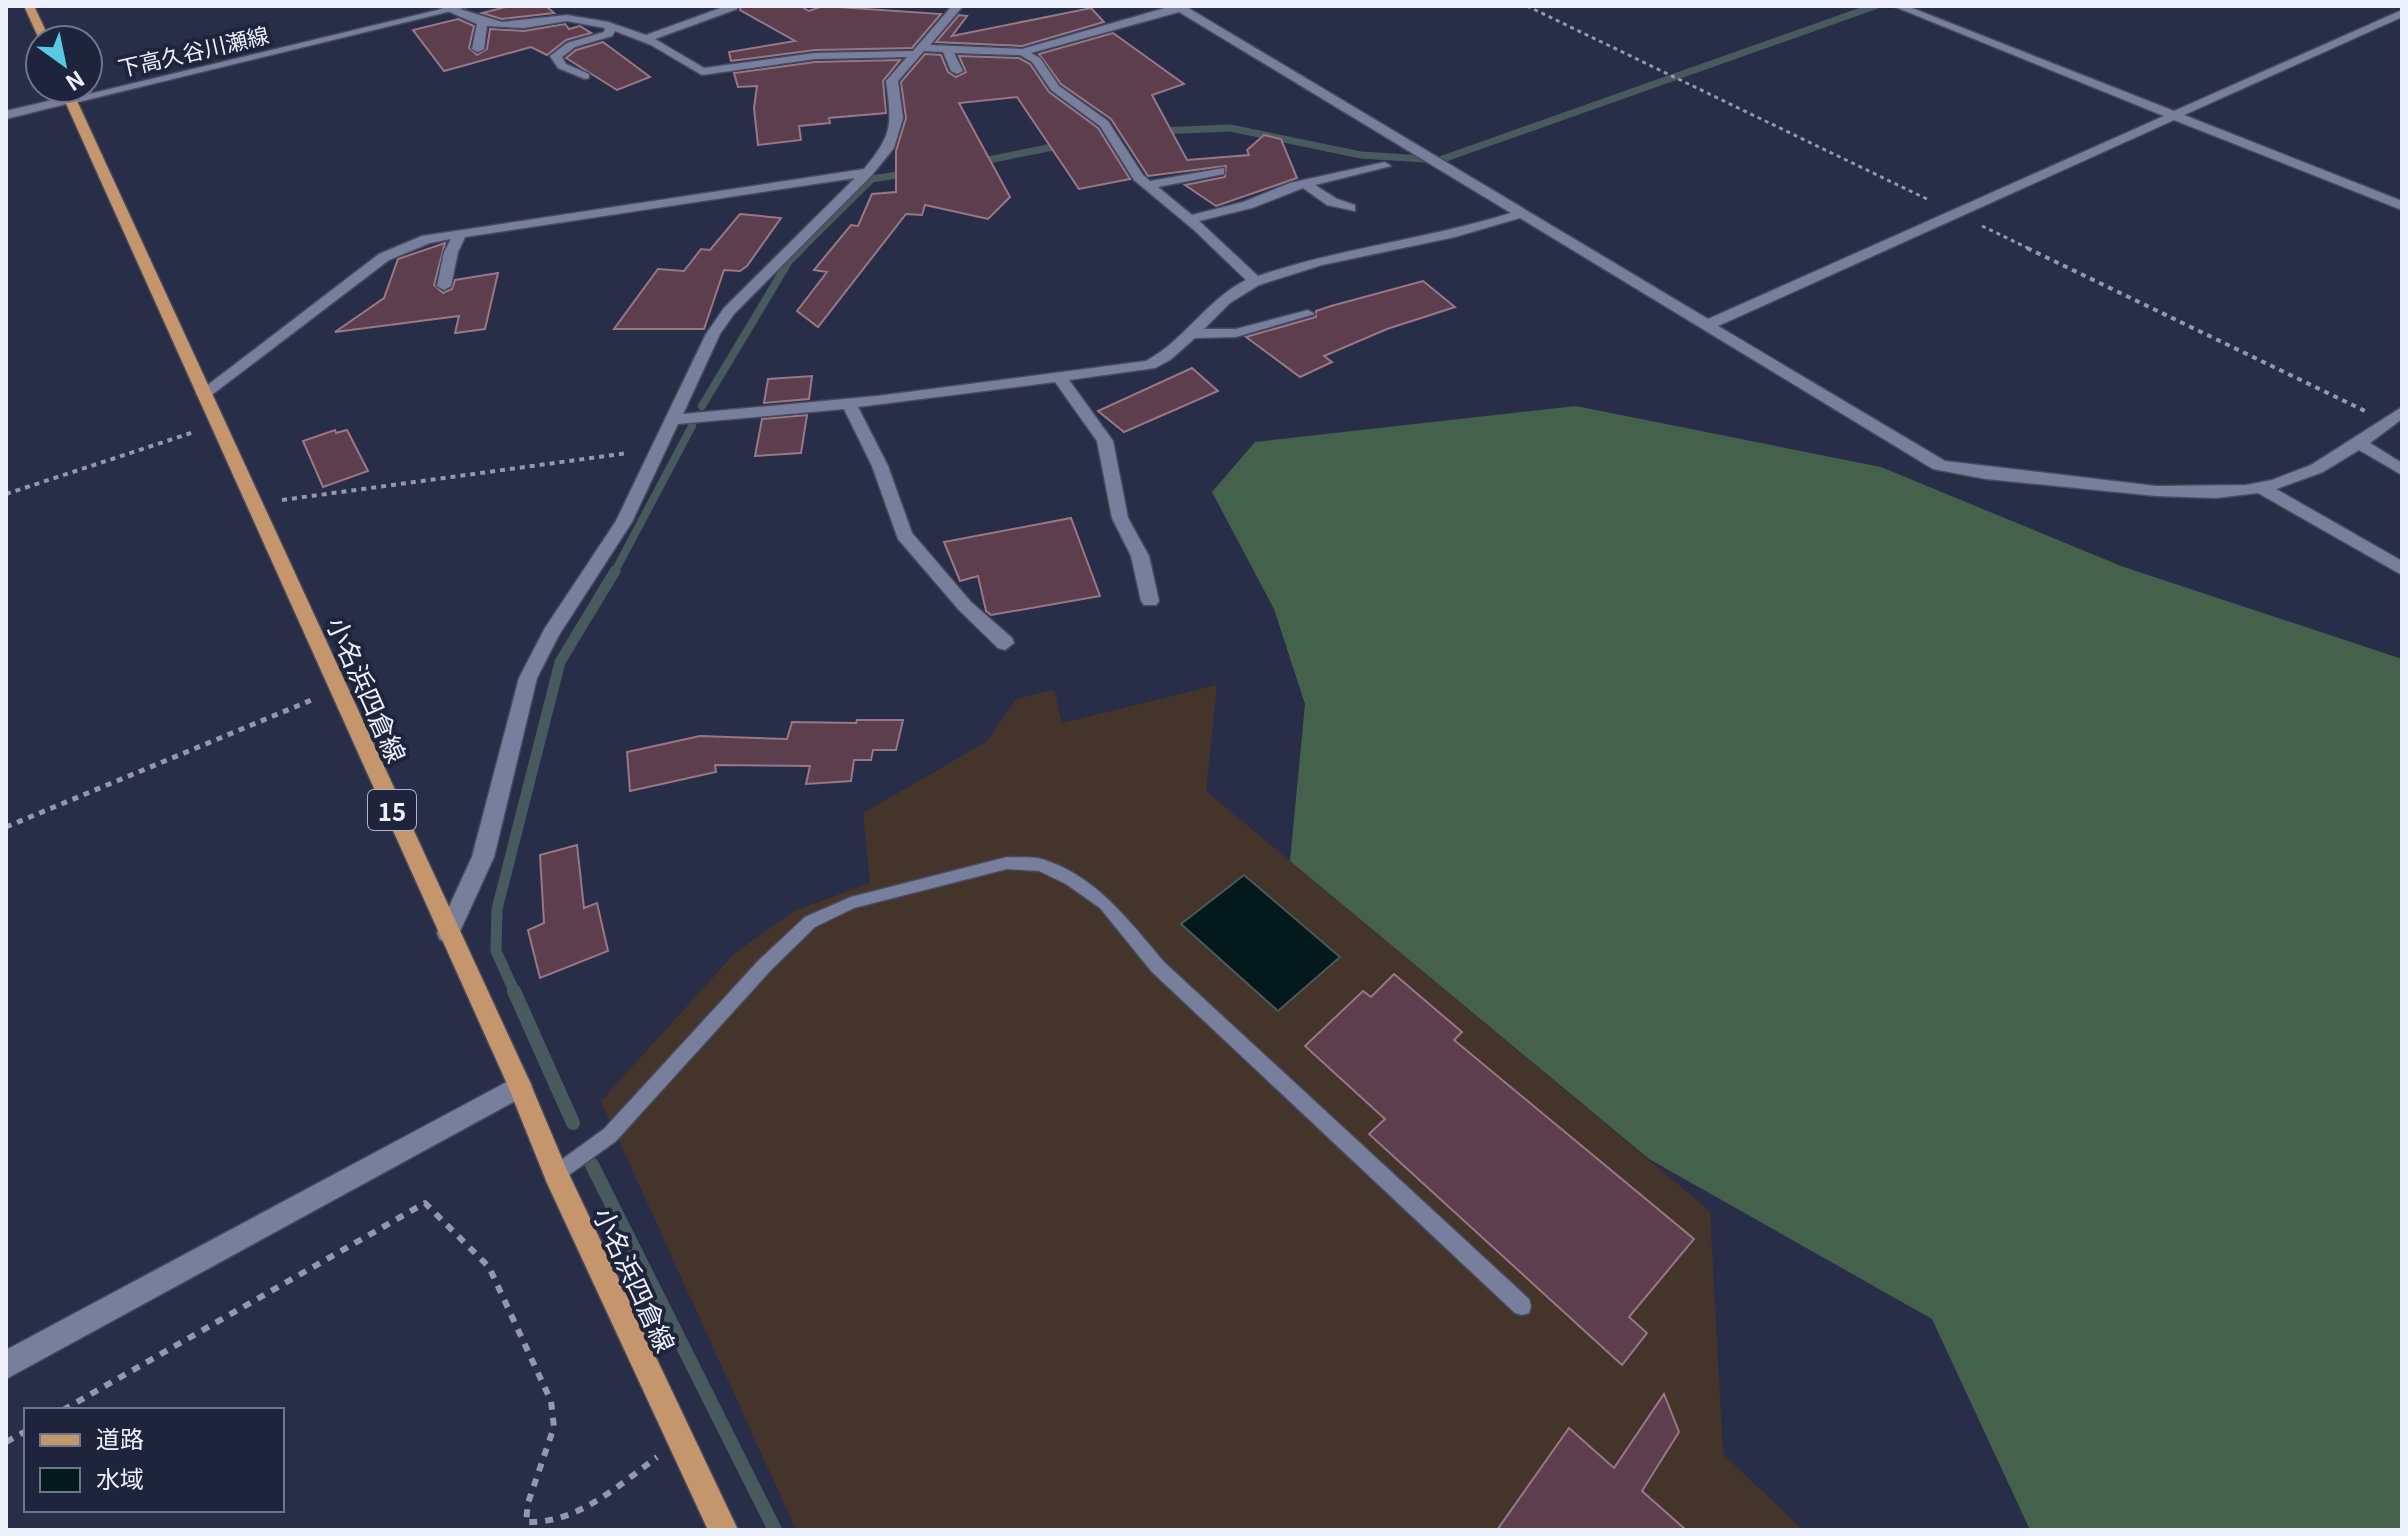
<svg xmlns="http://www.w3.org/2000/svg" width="2408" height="1536" font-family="Georgia,'Noto Sans JP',serif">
  <rect width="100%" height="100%" fill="#282e48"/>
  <polygon fill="#443429" points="1217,685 1206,791 1710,1211 1723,1454 1803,1530 796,1530 601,1101 735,953 794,911 870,883 863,813 986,742 1016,699 1054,690 1062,723"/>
  <polygon fill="#44614c" points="1576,406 1881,467 2121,566 2402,659 2402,1530 2030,1530 1932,1319 1649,1159 1290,861 1305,704 1274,609 1212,492 1255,442"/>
  <polygon fill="#03191b" stroke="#495a5f" stroke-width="2" points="1244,875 1340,957 1278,1011 1181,924"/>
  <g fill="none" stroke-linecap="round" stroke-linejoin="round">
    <g stroke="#495a5f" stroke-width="7">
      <polyline points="1159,131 1230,128 1361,155 1440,160 1875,6"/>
      <polyline points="978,162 1063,145"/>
      <polyline points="800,250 872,179 909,173"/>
    </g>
    <g stroke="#495a5f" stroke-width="8">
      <polyline points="702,406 789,261 802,248"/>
      <polyline points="614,573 692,426"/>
    </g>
    <polyline stroke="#495a5f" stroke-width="11" points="515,993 496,951 497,909 560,662 615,571"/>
    <g stroke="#495a5f" stroke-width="14">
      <polyline points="514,991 573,1123"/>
      <polyline points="592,1165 775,1530"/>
    </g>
  </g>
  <g fill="#5c3e4d" stroke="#987787" stroke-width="2">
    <polygon points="510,6 546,6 554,13 502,19 482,13"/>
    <polygon points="741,6 800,6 809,11 823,6 941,14 912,48 815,50 731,61 729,52 795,41 740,10"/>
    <polygon points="1091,8 1104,22 1022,46 936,42 959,15 967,16 952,36"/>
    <polygon points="458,19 474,26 469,48 477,55 487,49 490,29 524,31 565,24 569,29 580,26 591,33 566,40 547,55 531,47 444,71 413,30"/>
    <polygon points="1113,33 1184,84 1152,95 1187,160 1249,155 1247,150 1264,135 1281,139 1297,178 1216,206 1185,185 1225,177 1226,166 1148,176 1111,119 1061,84 1039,54"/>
    <polygon points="603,42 650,77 617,90 566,58 576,50"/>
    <polygon points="925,54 941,55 948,72 956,77 966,72 959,56 1019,58 1030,64 1049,92 1098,128 1130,179 1079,189 1017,97 959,103 1010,197 988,219 925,205 922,215 906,214 818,327 797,311 827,272 814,270 851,225 858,226 872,194 896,192 896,151 906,118 901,82"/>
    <polygon points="900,60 883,81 886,113 829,118 830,123 799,126 801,140 758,145 754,108 757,86 738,87 734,73 815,62"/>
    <polygon points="740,214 781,218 747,266 740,271 724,270 704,329 614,329 658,269 684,271 701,249 710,250"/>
    <polygon points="445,243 434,285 443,293 452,289 455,280 498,273 485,329 455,333 459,316 335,332 384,298 398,259"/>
    <polygon points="1423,281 1455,307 1387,329 1324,356 1332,362 1300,377 1246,337 1316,317 1316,311 1331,306"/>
    <polygon points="1192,368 1218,391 1124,432 1098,411"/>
    <polygon points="812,376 809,399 764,403 768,379"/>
    <polygon points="807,415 801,453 755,456 762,419"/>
    <polygon points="335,430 336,433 347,430 368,471 323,487 303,441"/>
    <polygon points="1071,518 1100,596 991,615 986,611 978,576 960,581 944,542"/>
    <polygon points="857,720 903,720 896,750 873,750 871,760 854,760 851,781 806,784 810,766 715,765 716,772 630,791 627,752 700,736 787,739 792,722 856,723"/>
    <polygon points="577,845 584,908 597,903 608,951 540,978 528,930 544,923 540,855"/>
    <polygon points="1394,974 1462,1032 1454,1040 1694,1239 1629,1317 1647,1333 1622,1365 1369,1134 1385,1119 1305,1046 1363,991 1371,997"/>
    <polygon points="1664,1394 1679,1432 1642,1491 1686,1530 1497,1530 1569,1428 1614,1468"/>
  </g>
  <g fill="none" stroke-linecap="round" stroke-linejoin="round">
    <defs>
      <path id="service" d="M1007,857C1019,858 1034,856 1045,860C1098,878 1129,921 1164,962L1529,1299L1531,1306L1529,1313L1522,1315L1515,1313L1152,972L1100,908L1066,884L1039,871L1007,869L854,908L815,927L771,970L616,1141L562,1180L556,1182L550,1180L547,1174L550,1168L604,1129L759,960L805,917L851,897Z"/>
      <g id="minor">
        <path d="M436,6H450L502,22L567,15L608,22L646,35L726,6H738L737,9L655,39L704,68L815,53L913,51L952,6H963L930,45L1022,49L1172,6H1185L1708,319L2164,116L1893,6H1907L2174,111L2402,10V17L2184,115L2402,201V210L2174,120L1718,326L1945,461L2156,486L2246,485L2272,480L2311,465L2402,407V419L2370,443L2402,463V475L2359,450L2323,472L2276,489L2402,561V575L2258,493L2216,498L2156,496L1986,479L1933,469L1520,218L1455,237L1322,265L1259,285L1230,303L1204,329H1236L1308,310L1315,314L1236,337L1195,338L1170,360L1155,368L1069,380L1113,441L1128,518L1149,556L1159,601L1156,605H1144L1141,601L1131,556L1112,518L1097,441L1055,382L858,407L888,466L912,533L971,602L1012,638L1014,643L1005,650L998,648L959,610L898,539L872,466L844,409L678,424L632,522L559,635L537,678L494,857L456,940L448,942L440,940L437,933L472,857L519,678L545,628L616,521L706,334L724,308L855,178L465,237L458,252L451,286L444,290L437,286L444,252L451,239L430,243L389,260L209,397H199L196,394L379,254L422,236L864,169C893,134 892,125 886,81L907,57L815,59L702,75L651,45L615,31L612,36L575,47L562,57L566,64L589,74V78L585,79L558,68L550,56L567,43L604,32L605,28L567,21L524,28L487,26L484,49L478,52L472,49L477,24ZM1179,12L1511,213C1428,239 1340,248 1258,276L1199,221L1252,208L1303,188L1327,205L1355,211V205L1337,199L1315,185L1391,166L1385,162L1290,183L1243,202L1192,215L1158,187L1224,174V168L1150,181L1143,175L1108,121L1059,86L1040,58L1031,53ZM924,51L943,52L951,71L957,74L963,71L954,53L1020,55L1032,62L1051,90L1100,126L1134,180L1194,230L1246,280C1206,300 1185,340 1146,361L877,396L683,414L720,334L734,314L872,175L894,148L903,118L898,81Z"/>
        <polygon points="520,1075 528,1078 532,1086 528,1094 6,1379 6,1350"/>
      </g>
      <polygon id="tertiary" points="70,96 76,100 74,102 6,119 6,111"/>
      <polygon id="secondary" points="454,6 472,6 70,104 64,100"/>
      <g id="primary">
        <polygon points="24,6 34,6 50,40 40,41"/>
        <polygon points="59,88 71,88 528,1078 566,1168 738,1530 708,1530 547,1183 508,1086"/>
      </g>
    </defs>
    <use href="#service" stroke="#464b5f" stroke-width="3"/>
    <use href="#minor" stroke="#464b5f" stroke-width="3"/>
    <use href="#tertiary" stroke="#464b5f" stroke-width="3"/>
    <use href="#secondary" stroke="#464b5f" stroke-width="3"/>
    <use href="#primary" stroke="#464b5f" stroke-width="3"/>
    <g stroke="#9398ab" stroke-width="3" stroke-dasharray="4 4" stroke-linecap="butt">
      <polyline points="1527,6 1929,200"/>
      <polyline points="1982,226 2032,250"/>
    </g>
    <g stroke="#9398ab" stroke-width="4" stroke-dasharray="5 5" stroke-linecap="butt">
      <polyline points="2027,248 2365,411"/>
      <polyline points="6,494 194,432"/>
      <polyline points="282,500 628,453"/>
    </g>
    <polyline stroke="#9398ab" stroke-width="5" stroke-dasharray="6 6" stroke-linecap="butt" points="6,827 314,699"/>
    <g stroke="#9398ab" stroke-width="6" stroke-dasharray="8 8" stroke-linecap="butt">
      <path d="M63,1410L425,1203L489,1267L551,1401L554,1427L528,1503L526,1522C577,1524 618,1486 657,1457"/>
      <polyline points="6,1442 26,1431"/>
    </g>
    <use href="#service" fill="#777f9d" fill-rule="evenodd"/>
    <use href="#minor" fill="#777f9d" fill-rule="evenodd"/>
    <use href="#tertiary" fill="#777f9d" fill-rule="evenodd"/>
    <use href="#secondary" fill="#777f9d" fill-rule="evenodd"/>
    <use href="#primary" fill="#c5966c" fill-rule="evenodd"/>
  </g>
  <g text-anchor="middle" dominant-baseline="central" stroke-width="8" stroke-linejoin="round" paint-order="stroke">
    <g font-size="22" fill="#edf1fe" stroke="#1f243d">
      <text transform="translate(193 50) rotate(-13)">下高久谷川瀬線</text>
    </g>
    <rect fill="#1f243d" stroke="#afb4c4" stroke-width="2" x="368" y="790" width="48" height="40" rx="6"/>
    <g font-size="24" font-weight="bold" fill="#edf1fe">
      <text x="392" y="810">15</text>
    </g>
    <g font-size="26" fill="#edf1fe" stroke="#1f243d">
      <text transform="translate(368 689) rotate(66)">小名浜四倉線</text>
      <text transform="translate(636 1279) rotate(65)">小名浜四倉線</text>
    </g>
  </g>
  <rect width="2408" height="1536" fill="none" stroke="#edf1fe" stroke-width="16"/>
  <rect x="24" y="1408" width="260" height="104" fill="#1f243d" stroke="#71768a" stroke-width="2"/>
  <rect x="40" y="1434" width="40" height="12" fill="#c5966c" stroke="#71768a" stroke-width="2"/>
  <text x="96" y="1448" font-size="24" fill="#edf1fe">道路</text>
  <rect x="40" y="1468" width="40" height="24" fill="#03191b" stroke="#71768a" stroke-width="2"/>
  <text x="96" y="1488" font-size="24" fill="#edf1fe">水域</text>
  <g transform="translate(64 64) rotate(147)"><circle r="38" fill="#1f243d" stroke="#71768a" stroke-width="2"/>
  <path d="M0-6L14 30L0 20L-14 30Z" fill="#57c9e2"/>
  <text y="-12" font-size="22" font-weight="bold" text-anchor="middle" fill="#edf1fe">N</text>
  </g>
</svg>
